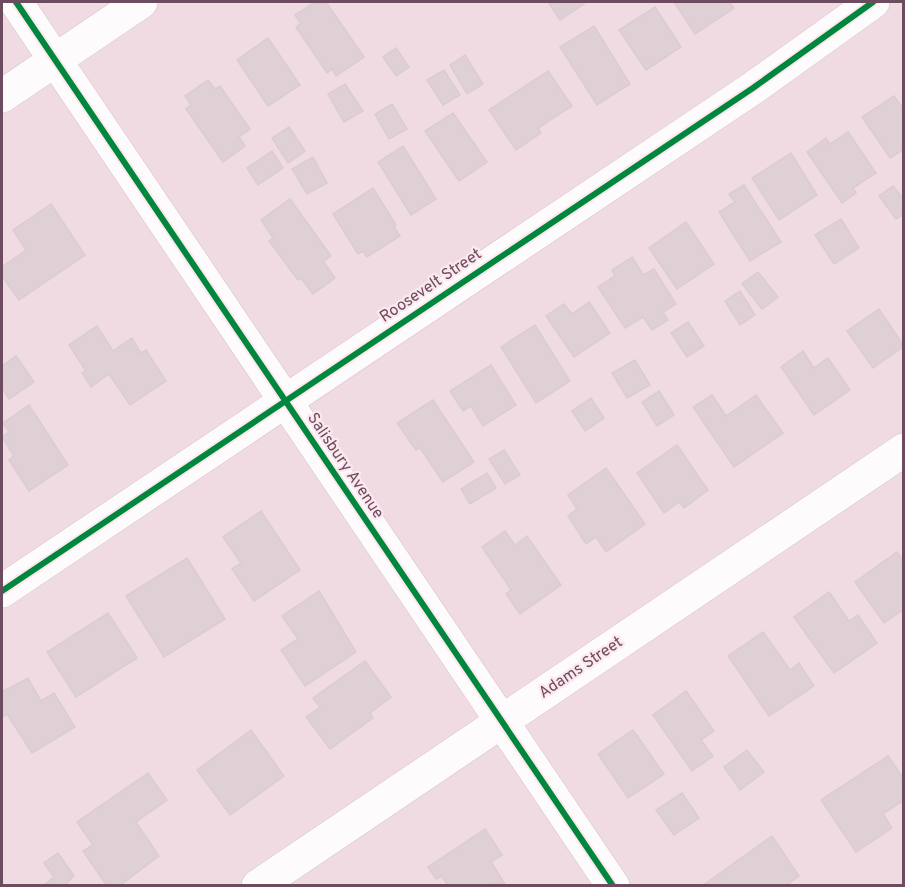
<svg xmlns="http://www.w3.org/2000/svg" width="905" height="887" font-family="Overpass,sans-serif">
  <rect width="100%" height="100%" fill="#f3e7eb"/>
  <rect fill="#f1dbe3" x="2" y="2" width="901" height="883"/>
  <g fill="#dfd0d6" stroke="#dbcbd2" stroke-width="1.5">
    <polygon points="315,2 326,2 364,57 336,76 332,69 327,73 296,27 301,24 295,15"/>
    <polygon points="548,2 582,2 584,4 560,20"/>
    <polygon points="674,2 729,2 734,8 695,34"/>
    <polygon points="655,7 681,47 646,70 619,30"/>
    <polygon points="594,26 630,84 597,105 560,47"/>
    <polygon points="268,38 300,85 268,106 237,60"/>
    <polygon points="396,48 409,67 396,76 383,57"/>
    <polygon points="465,55 483,84 467,94 450,65"/>
    <polygon points="444,70 460,95 443,105 427,80"/>
    <polygon points="548,71 572,106 538,128 541,133 516,150 489,110"/>
    <polygon points="208,80 215,89 220,86 250,129 239,137 245,146 223,162 186,109 191,105 185,96"/>
    <polygon points="345,84 363,111 344,122 328,94"/>
    <polygon points="894,96 902,107 904,106 904,149 890,158 862,117"/>
    <polygon points="392,104 407,129 389,139 375,114"/>
    <polygon points="453,113 487,162 459,181 425,131"/>
    <polygon points="289,127 305,151 288,163 272,138"/>
    <polygon points="848,132 876,173 853,188 856,193 842,203 807,152 826,138 830,144"/>
    <polygon points="403,146 436,199 411,215 378,162"/>
    <polygon points="272,151 283,168 258,185 247,168"/>
    <polygon points="791,153 817,195 779,220 752,178"/>
    <polygon points="313,157 327,183 307,194 292,169"/>
    <polygon points="744,185 781,242 750,261 719,212 735,202 729,194"/>
    <polygon points="893,186 904,200 904,214 896,219 879,196"/>
    <polygon points="373,188 396,225 394,227 400,236 367,257 363,251 358,254 333,214"/>
    <polygon points="290,199 331,256 323,261 335,278 313,294 301,278 298,280 269,241 273,238 261,220"/>
    <polygon points="51,204 85,255 19,300 2,276 2,267 26,250 13,230"/>
    <polygon points="841,219 859,248 834,264 815,235"/>
    <polygon points="686,222 714,264 677,289 649,248"/>
    <polygon points="632,257 643,275 654,269 676,304 663,312 668,320 652,330 643,317 625,328 598,287 615,276 612,270"/>
    <polygon points="758,272 778,297 762,309 742,284"/>
    <polygon points="740,291 755,315 740,325 725,301"/>
    <polygon points="589,302 610,333 574,357 546,316 564,304 572,314"/>
    <polygon points="879,309 904,346 873,368 847,331"/>
    <polygon points="688,322 704,346 687,357 671,333"/>
    <polygon points="535,325 570,381 536,403 501,347"/>
    <polygon points="97,326 113,351 132,338 141,353 146,350 166,381 130,405 109,374 91,387 82,373 86,371 69,345"/>
    <polygon points="803,351 814,368 828,358 850,390 814,415 781,367"/>
    <polygon points="16,356 34,382 9,399 2,388 2,366"/>
    <polygon points="635,360 650,385 627,398 612,373"/>
    <polygon points="491,365 516,405 483,426 471,406 463,411 450,391"/>
    <polygon points="659,391 674,415 657,426 642,402"/>
    <polygon points="712,395 726,416 756,395 783,433 734,467 693,407"/>
    <polygon points="591,398 604,418 585,431 572,411"/>
    <polygon points="433,400 474,462 443,482 420,448 416,450 397,423"/>
    <polygon points="29,405 68,465 29,491 9,460 14,456 2,437 9,432 3,423"/>
    <polygon points="677,445 708,490 684,508 679,502 664,513 637,473"/>
    <polygon points="504,450 520,475 505,484 489,459"/>
    <polygon points="606,468 645,524 606,552 596,537 586,544 568,516 577,509 568,495"/>
    <polygon points="487,473 496,488 470,504 461,489"/>
    <polygon points="261,511 300,570 254,601 232,569 241,563 223,537"/>
    <polygon points="505,531 515,545 527,536 561,585 520,614 506,594 511,590 482,547"/>
    <polygon points="897,552 904,562 904,609 884,623 855,582"/>
    <polygon points="187,558 225,619 164,657 126,596"/>
    <polygon points="319,591 356,652 305,686 281,650 298,639 282,616"/>
    <polygon points="829,592 849,621 858,615 877,643 834,673 794,617"/>
    <polygon points="108,613 137,658 76,697 47,652"/>
    <polygon points="763,632 790,670 799,663 814,686 769,716 728,656"/>
    <polygon points="365,661 391,697 370,713 373,718 330,749 306,717 320,707 313,698"/>
    <polygon points="28,678 41,701 54,693 75,727 32,753 7,714 2,717 2,692"/>
    <polygon points="686,691 714,731 701,740 713,756 692,771 653,715"/>
    <polygon points="251,730 284,776 230,815 197,770"/>
    <polygon points="633,730 664,774 628,798 598,754"/>
    <polygon points="747,750 764,772 740,790 724,767"/>
    <polygon points="888,756 904,779 904,800 883,814 892,828 856,852 821,800"/>
    <polygon points="148,773 167,800 136,822 159,856 119,886 107,886 83,851 93,845 77,822"/>
    <polygon points="682,793 699,818 674,835 656,810"/>
    <polygon points="485,829 502,855 491,862 505,884 448,886 442,876 436,879 428,867"/>
    <polygon points="772,836 799,876 785,886 702,886"/>
    <polygon points="58,853 74,876 64,886 43,886 54,877 44,863"/>
  </g>
  <g fill="none" stroke-linecap="round" stroke-linejoin="round">
    <defs>
      <g id="minor">
        <polyline points="16,2 613,886"/>
        <polyline points="2,96 141,2"/>
        <polyline points="2,591 753,88 873,2"/>
        <polyline points="258,886 904,450"/>
      </g>
    </defs>
    <use href="#minor" stroke="#d2c3c9" stroke-width="34"/>
    <use href="#minor" stroke="#fdfbfc" stroke-width="33"/>
    <defs>
      <g id="cycleway">
        <polyline points="16,2 613,886"/>
        <polyline points="2,591 753,88 873,2"/>
      </g>
    </defs>
    <use href="#cycleway" stroke="#fce8ee" stroke-width="10"/>
    <use href="#cycleway" stroke="#00873e" stroke-width="6"/>
  </g>
  <g text-anchor="middle" dominant-baseline="central" stroke-width="4.5" stroke-linejoin="round" paint-order="stroke">
    <g font-size="16" fill="#6c4c5e" stroke="#fce8ee">
      <text transform="translate(431 286) rotate(-34)">Roosevelt Street</text>
      <text transform="translate(345 466) rotate(56)">Salisbury Avenue</text>
      <text transform="translate(581 668) rotate(-34)">Adams Street</text>
    </g>
  </g>
  <rect width="905" height="887" fill="none" stroke="#6c4c5e" stroke-width="6"/>
</svg>
